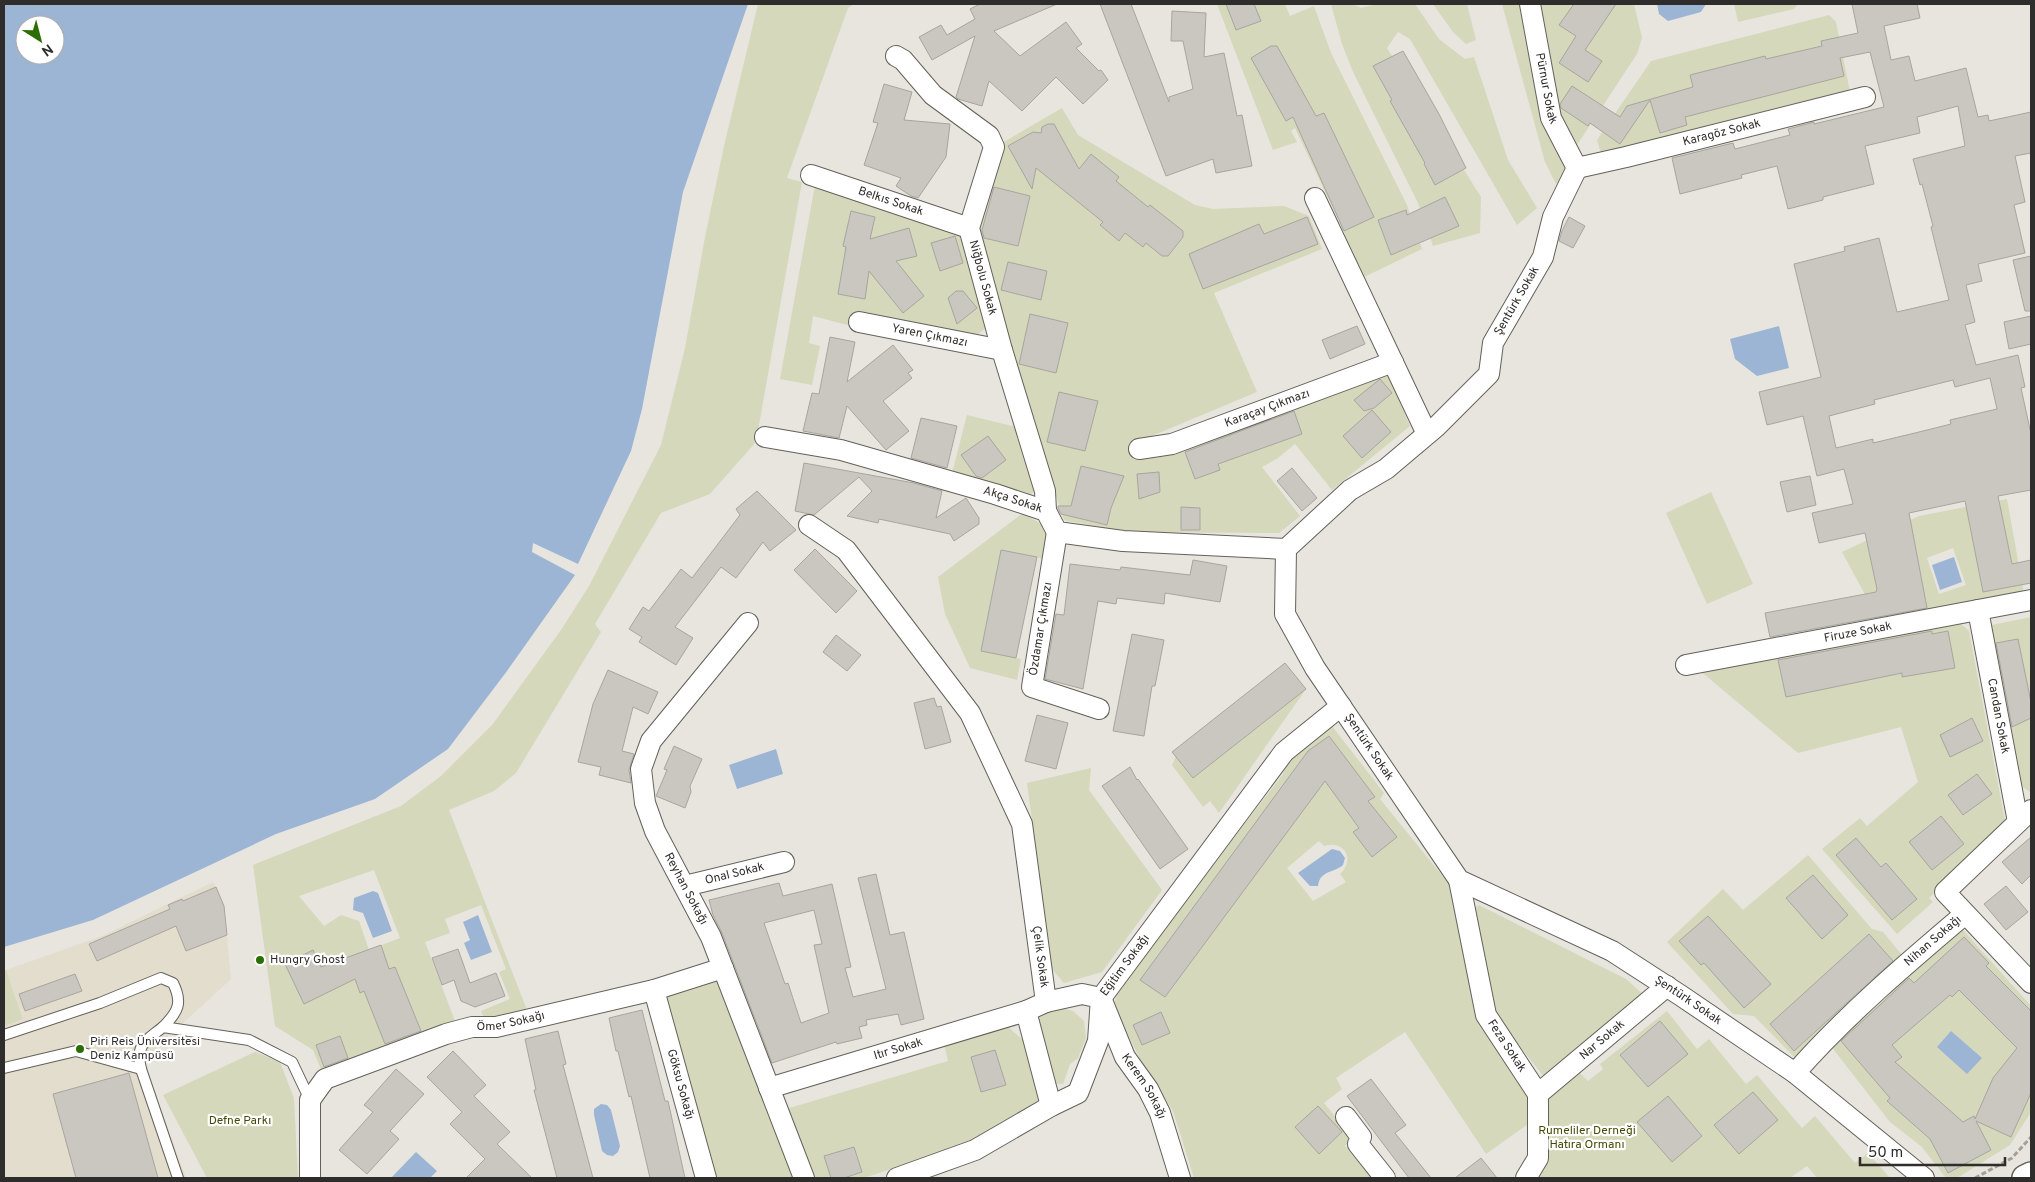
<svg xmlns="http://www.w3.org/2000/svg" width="2035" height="1182" font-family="Overpass,sans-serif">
  <rect width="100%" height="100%" fill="#e8e5de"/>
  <polygon fill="#e3ddce" points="213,882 224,906 231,979 170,1035 144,1062 186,1178 4,1178 4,1026 23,1018 6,970 102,936"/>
  <g fill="#d5d8bb" fill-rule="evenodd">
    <path d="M758,4H854L848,8L787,178L802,182L756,442L710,494L661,513L595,624L601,632L516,773L494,791L449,810L527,1010L484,1018L481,1011L510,999L499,972L506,969L481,905L445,919L450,933L425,942L455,1021L337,1082L330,1091L313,1050L275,1026L253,865L401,806L441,776L492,725L561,630L589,586L661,445L685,348L705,237L724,146ZM374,870L400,938L369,950L359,921L341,915L324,926L299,896Z"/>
    <polygon points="1217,4 1285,4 1290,16 1314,6 1331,53 1407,205 1422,249 1362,278 1342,236 1345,234 1295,128 1291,131 1297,142 1273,150"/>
    <polygon points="1331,4 1353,4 1361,8 1377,4 1415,4 1439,39 1465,59 1474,57 1508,160 1537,208 1517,225 1410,39 1398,32 1387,48 1481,197 1480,233 1433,246 1418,203 1353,72 1342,44"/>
    <polygon points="1433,4 1467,4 1476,40 1466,44 1453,32"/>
    <polygon points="1502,4 1522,4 1568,170 1556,184 1545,162"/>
    <polygon points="1539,4 1634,4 1642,38 1637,54 1577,145 1561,115"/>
    <polygon points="1734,4 1798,4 1794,9 1738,22"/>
    <polygon points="1829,15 1836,22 1850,92 1601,154 1597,140 1651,61"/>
    <polygon points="1062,108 1078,135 1195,205 1213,209 1284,206 1309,216 1322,249 1214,293 1257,392 1135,443 1134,454 1387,373 1410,426 1332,490 1295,444 1278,458 1262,467 1300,516 1279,533 1125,532 1064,520 1008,346 976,236 1002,143"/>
    <polygon points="815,185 962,233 988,326 972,339 855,327 813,316 809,343 820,346 812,385 780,379"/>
    <polygon points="967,415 1016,427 1035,490 1030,496 952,473"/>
    <polygon points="1711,492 1753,584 1707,604 1666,513"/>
    <path d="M2007,499L2024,594L1880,622L1842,552L1919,516ZM1953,548L1966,585L1939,594L1927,558Z"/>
    <polygon points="1023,513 1046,527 1050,540 1045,559 1001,550 981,651 1021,659 1017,680 970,668 945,614 938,577"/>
    <polygon points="2031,617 2031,791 2030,792 2017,783 1987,626"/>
    <polygon points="1960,623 1969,631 2006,826 1929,898 1933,902 1897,934 1822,849 1860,818 1867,826 1918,782 1901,727 1798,753 1698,669"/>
    <polygon points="1306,689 1219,813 1210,801 1203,807 1172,765 1176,756 1193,778"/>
    <path d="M1332,726L1384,793L1380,799L1449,884L1475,1013L1529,1097L1531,1122L1486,1154L1405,1032L1336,1078L1342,1089L1324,1103L1352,1137L1345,1146L1372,1178H1194L1173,1111L1143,1065L1114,1007L1117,990L1283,774L1290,756ZM1319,841L1324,846C1344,840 1356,859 1340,874L1346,882L1313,901L1287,868Z"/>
    <polygon points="1091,768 1089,790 1162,890 1102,972 1064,983 1052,969 1027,783"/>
    <polygon points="1808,855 1872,929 1883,932 1902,955 1902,960 1796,1059 1754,1016 1733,1014 1667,942 1723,889 1743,910"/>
    <polygon points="1479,905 1626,979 1645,996 1545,1078 1493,1013 1473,909"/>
    <polygon points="1963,930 2031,1006 2031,1112 2010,1145 1957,1178 1946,1178 1922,1147 1890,1122 1830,1045"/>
    <polygon points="4,970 6,970 23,1019 4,1026"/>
    <polygon points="718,978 794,1178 715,1178 662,994"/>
    <polygon points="1051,1005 1073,1011 1084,1021 1086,1038 1078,1058 1070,1064 1063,1084 1050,1083 1036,1015"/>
    <polygon points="1667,1011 1697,1049 1709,1039 1746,1084 1757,1075 1802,1128 1815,1116 1855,1163 1868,1153 1890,1178 1817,1178 1807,1166 1790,1178 1537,1178 1547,1158 1548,1096 1578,1071 1588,1081 1603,1069 1600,1064"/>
    <polygon points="1008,1027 1023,1040 1038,1100 1035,1105 971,1142 864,1178 812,1178 786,1109 948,1061 944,1044"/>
    <polygon points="255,1052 280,1062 294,1098 298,1178 207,1178 163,1095"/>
  </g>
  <g fill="#9cb5d5" fill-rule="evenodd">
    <path d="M4,4H748L683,192L642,409L631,451L578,564L533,543L532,552L575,575L507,671L448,749L375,799L276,834L93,920L4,947ZM25,25H55V55H25Z"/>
    <polygon points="1657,4 1706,4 1701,12 1668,21 1659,14"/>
    <polygon points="1779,326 1789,368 1757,376 1735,359 1730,339"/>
    <polygon points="1954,557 1962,582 1940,590 1932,565"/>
    <polygon points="776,749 783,774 737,789 729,765"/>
    <path d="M1332,849L1340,851L1345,858L1343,865C1334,873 1320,870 1318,886H1310L1298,873Z"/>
    <polygon points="373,891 378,893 392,931 373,938 363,913 353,910 354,898"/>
    <polygon points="478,915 492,952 471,960 464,943 470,940 463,922"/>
    <polygon points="1951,1031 1982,1058 1967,1074 1937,1047"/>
    <polygon points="601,1104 607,1105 611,1110 620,1146 618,1152 613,1156 607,1155 602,1151 594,1115 594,1109"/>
    <polygon points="416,1152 437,1171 430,1178 391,1178"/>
  </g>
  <g fill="#cac7c0" stroke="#a8a59e" fill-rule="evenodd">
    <polygon points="980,4 1057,4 994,31 1020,56 1066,22 1082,44 1076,48 1099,71 1101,70 1108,80 1083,104 1056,77 1022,111 989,81 982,106 958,99 956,97 975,36 932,60 919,37 941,25 947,35 975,19 970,9"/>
    <polygon points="1100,4 1131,4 1169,102 1169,97 1193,89 1183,41 1171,41 1172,11 1206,13 1204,57 1224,53 1237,116 1242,115 1252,166 1216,173 1213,159 1166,176"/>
    <polygon points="1226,4 1254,4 1261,21 1236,30"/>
    <polygon points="1574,4 1616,4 1585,50 1602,61 1588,82 1559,63 1576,36 1559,25"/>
    <path d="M1852,4H1917L1920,18L1884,26L1891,60L1909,56L1915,81L1966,68L1978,117L1988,115L1989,121L2031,112V153L2015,156L2025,202L2014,205L2025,253L1978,264L1982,281L1966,285L1975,322L1965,325L1976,365L2018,355L2025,387L2021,388L2031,434V490L1998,496L2012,564L2031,560V583L1983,592L1965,501L1909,513L1927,608L1770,637L1765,613L1876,592L1877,589L1865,533L1819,543L1812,513L1853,504L1844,469L1817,476L1803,416L1767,425L1759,392L1821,377L1794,264L1845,251L1844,247L1879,238L1897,312L1949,300L1931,227L1933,226L1922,184L1920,185L1913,159L1965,146L1958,106L1917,117L1920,133L1865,146L1874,184L1823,197V200L1788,209L1777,166L1741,175L1742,178L1680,194L1672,158L1733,143L1735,149L1790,135L1788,129L1814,122V124L1884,107L1870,52L1840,58L1844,76L1685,117L1687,125L1660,133L1650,100L1620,144L1590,123L1588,126L1561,108L1560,104L1572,86L1620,117L1627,106L1693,87L1690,75L1765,56L1766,59L1822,46L1821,41L1858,33ZM1990,378L1997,409L1950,420L1951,424L1915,433L1873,443V439L1836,448L1829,416L1875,404L1874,400L1953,380L1955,387Z"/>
    <polygon points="1271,46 1277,46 1316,116 1324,113 1374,217 1344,231 1293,117 1286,121 1251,58"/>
    <polygon points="1403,51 1439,114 1466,168 1435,185 1424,164 1425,163 1390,101 1392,100 1373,66"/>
    <polygon points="884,84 912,92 904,120 950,124 946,157 918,198 911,196 896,186 901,178 864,165 878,123 873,122"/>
    <polygon points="1048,124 1054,124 1079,169 1091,154 1119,177 1116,181 1148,207 1150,205 1183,231 1183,237 1168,256 1162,256 1146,243 1143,247 1125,233 1119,241 1100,225 1103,222 1036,168 1032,189 1008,146 1033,132 1041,133 1042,127"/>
    <polygon points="994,187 1030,196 1018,246 984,238 982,230"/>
    <polygon points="1445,197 1459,226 1391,255 1378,220 1406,210 1407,215"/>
    <polygon points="851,211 875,217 870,239 909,228 917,256 896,261 924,296 903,313 869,271 865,299 838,294 846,247 843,246"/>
    <polygon points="1307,217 1318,244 1203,289 1189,254 1259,224 1264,234"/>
    <polygon points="1569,217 1585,226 1573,248 1559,241 1562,231"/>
    <polygon points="955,236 963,263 940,271 931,243"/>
    <polygon points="2031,256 2031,311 2025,311 2013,260"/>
    <polygon points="1008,262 1047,271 1041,300 1001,290"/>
    <polygon points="956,291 963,291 977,308 957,324 948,298"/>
    <polygon points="1030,314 1068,323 1056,373 1019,364"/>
    <polygon points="2031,316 2031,344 2009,349 2004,322"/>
    <polygon points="1357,326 1365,344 1330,359 1322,340"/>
    <polygon points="830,337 855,342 847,382 893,345 913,370 908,373 912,378 883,401 909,431 886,450 847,406 839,438 803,431 812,393 819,394"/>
    <polygon points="1380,379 1392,393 1374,408 1364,411 1354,400"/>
    <polygon points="1059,392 1098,401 1085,451 1047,442"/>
    <polygon points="1372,410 1391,432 1362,458 1343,436"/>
    <polygon points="1294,411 1302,434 1218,464 1220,470 1195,479 1185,452"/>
    <polygon points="921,418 957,426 947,468 911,458"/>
    <polygon points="988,436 1006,460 982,478 976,476 961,455"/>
    <polygon points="804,463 914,483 942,491 936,518 966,498 979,518 979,524 954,541 950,534 879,519 878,523 847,516 872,491 859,477 814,515 795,511"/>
    <polygon points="1081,466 1124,476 1111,508 1107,525 1061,514 1058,508 1058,506 1071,506"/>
    <polygon points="1292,468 1317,498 1302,511 1277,481"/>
    <polygon points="1159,472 1160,492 1139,499 1137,474"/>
    <polygon points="1810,476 1816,505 1787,512 1780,482"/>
    <polygon points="757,491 796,530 770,551 763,542 736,578 721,567 675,627 693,638 676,665 639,642 642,637 629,629 643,607 649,611 681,569 692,578 740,515 736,509"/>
    <polygon points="1181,507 1200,508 1200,530 1181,530"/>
    <polygon points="815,549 857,591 836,613 794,570"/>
    <polygon points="1001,550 1037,557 1016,658 981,651"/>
    <polygon points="1193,560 1227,566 1220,602 1165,593 1164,604 1117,598 1116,604 1098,601 1083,689 1045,679 1056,614 1064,615 1070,564 1120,570 1121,567 1190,575"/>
    <polygon points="1932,631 1932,634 1948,631 1955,668 1902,677 1902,673 1786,697 1778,660"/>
    <polygon points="1132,634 1164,640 1155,686 1152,686 1144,736 1113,731"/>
    <polygon points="836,635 861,655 847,671 823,652"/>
    <polygon points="2018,639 2031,702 2031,718 2012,727 1996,643"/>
    <polygon points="1285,663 1306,689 1193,778 1172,752"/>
    <polygon points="608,670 658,692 648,714 633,707 622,751 634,754 629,770 631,783 599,775 601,767 578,762 593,704"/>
    <polygon points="934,698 937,707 941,706 951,742 925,749 914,703"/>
    <polygon points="1037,715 1068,723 1056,769 1025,761"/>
    <polygon points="1972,718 1983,741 1950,757 1940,735"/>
    <polygon points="1329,736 1375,797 1368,801 1397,837 1372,857 1353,832 1359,828 1325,781 1165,997 1140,980 1308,751"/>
    <polygon points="674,746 702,759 690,786 691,792 685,808 656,796 667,770 664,769"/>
    <polygon points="1130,767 1137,780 1138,779 1188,849 1160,869 1102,786"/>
    <polygon points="1977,774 1992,794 1963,815 1948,795"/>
    <polygon points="1941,816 1964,844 1932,870 1909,842"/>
    <polygon points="2031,837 2031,875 2022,884 2002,862"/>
    <polygon points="1856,838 1881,867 1886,863 1917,899 1892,920 1836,855"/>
    <path d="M876,874L890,935L904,932L924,1019L901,1025L898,1014L866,1020L867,1025L859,1027L862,1038L837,1044L836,1042L772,1063L722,933L713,915L709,900L779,883L783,896L832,884L851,967L845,968L853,997L886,989L858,878ZM814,910L822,944L814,945L829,1013L801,1023L788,983L785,984L764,923Z"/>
    <polygon points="1813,875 1848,915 1822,939 1786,898"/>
    <polygon points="2006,886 2028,912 2006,930 1984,904"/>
    <polygon points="216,887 224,906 227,935 186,951 176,926 97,961 89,944 170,909 168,905 182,899 183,901"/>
    <polygon points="1708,916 1771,984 1744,1008 1704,963 1701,965 1679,941"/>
    <polygon points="1869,934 1893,961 1794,1051 1770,1024"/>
    <path d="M1964,937L1989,963L1986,966L2031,1011V1093L2011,1137L1976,1121L1991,1150L1948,1173L1930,1139L1887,1101L1890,1098L1841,1041L1909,978L1914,983ZM1959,990L2017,1048L1993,1078L1975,1119L1974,1116L1963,1122L1895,1062L1902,1057L1892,1045L1950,995L1952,997Z"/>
    <polygon points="381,945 389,969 395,967 421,1031 385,1044 364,991 360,993 355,979 304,1004 285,964 313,950 321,967"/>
    <polygon points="458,949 470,983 496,973 505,996 475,1007 461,1001 454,980 442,985 432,958"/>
    <polygon points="75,974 82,991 25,1011 19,994"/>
    <polygon points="642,1010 665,1101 668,1101 685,1178 650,1178 631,1096 629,1097 618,1051 616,1051 609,1018"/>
    <polygon points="1161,1012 1170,1033 1142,1045 1133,1025"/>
    <polygon points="1660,1021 1688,1054 1648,1087 1620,1055"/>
    <polygon points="558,1031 566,1064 563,1065 593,1178 557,1178 534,1090 536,1090 525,1039"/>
    <polygon points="340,1036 348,1058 324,1067 316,1045"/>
    <polygon points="995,1050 1006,1085 981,1092 971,1057"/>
    <polygon points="453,1051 486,1085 474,1096 510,1132 497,1144 532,1178 466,1178 485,1159 450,1124 462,1112 427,1077"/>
    <polygon points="396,1069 424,1094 390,1131 399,1139 367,1174 339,1150 373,1112 364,1105"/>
    <polygon points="129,1073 158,1178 76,1178 53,1094"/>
    <polygon points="1371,1079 1406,1125 1395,1133 1431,1178 1409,1178 1347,1096"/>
    <polygon points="1753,1092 1778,1120 1739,1154 1714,1125"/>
    <polygon points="1668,1096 1702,1136 1672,1162 1637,1122"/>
    <polygon points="1318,1106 1342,1132 1319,1154 1295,1127"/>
    <polygon points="854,1147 862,1172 844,1178 831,1178 824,1156"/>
    <polygon points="1481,1158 1497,1178 1455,1178"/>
  </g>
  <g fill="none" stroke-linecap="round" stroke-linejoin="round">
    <defs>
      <g id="service">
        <path d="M4,1035L100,1003L161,978L173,983C183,1003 178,1012 163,1027"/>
        <polyline points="4,1068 76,1051 141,1069"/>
        <path d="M178,1178L141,1069C135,1044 146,1041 163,1027L249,1040L292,1062L310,1100"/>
      </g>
      <g id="minor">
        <path id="s1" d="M1530,4L1551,118L1577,168"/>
        <path id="s2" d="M896,56L903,60L933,95L989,136L994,147L969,228L1002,350L1045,491L1046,511"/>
        <path id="s3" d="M1577,168L1553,217L1543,257L1493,343L1489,374L1437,426L1386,469L1350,490L1286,549L1285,614L1315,668L1459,880L1612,951L1680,995L1795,1073L1924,1178"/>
        <path id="s4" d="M1577,168L1626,157L1865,97"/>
        <path id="s5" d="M811,175L969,228"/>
        <polyline points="1315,198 1427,434"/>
        <path id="s6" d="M859,322L1002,350"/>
        <path id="s7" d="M765,437L841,450L995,494L1046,511L1057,532L1123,541L1286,549"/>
        <path id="s8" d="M1139,449L1172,444L1393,362"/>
        <path id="s9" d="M809,525L846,550L970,713L1022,824L1046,1002L1026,1011L1051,1106"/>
        <polyline points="1057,532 1032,687 1099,709"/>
        <path id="s10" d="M1978,610L2018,822"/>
        <path id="s11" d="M748,623L651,741L641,769L645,803L655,831L711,937L804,1178"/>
        <path id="s12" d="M1686,665L2031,600"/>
        <polyline points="2031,810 1945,892 2031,983"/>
        <path id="s13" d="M1459,880L1486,1015L1538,1094V1158L1526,1178"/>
        <path id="s14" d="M685,886L784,862"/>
        <path id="s15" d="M654,990L706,1178"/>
        <path id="s16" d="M1046,1002L1082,994L1101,998L1125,1057L1148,1089L1160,1113L1180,1178"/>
        <path id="s17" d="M1795,1073C1846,1015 1906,964 1965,914"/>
        <path id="s18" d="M769,1088L1026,1011"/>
        <path id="s19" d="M1538,1094L1667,986"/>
        <polyline points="1346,1117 1361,1137 1358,1144 1385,1178"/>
        <path id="s20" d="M310,1178V1100L325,1079L446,1034L472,1027H496L654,990L723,968"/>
        <path id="s21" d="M897,1178L975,1150L1051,1106L1078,1093L1098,1041L1101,998L1284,752L1341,706"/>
      </g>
      <polyline id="tertiary" points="2025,1178 2031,1175"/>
    </defs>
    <use href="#service" stroke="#64615b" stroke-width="12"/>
    <use href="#minor" stroke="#64615b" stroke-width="22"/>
    <use href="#tertiary" stroke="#64615b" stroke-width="28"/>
    <polyline stroke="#a3a09b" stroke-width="3" stroke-dasharray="5 2.5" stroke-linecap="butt" points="1975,1178 2012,1158 2031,1137"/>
    <use href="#service" stroke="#fff" stroke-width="10"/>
    <use href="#minor" stroke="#fff" stroke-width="20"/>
    <use href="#tertiary" stroke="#fff" stroke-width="25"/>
  </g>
  <g fill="#2d6e04" stroke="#fff" stroke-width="2">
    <circle cx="260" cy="960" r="5"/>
    <circle cx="80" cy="1049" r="5"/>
  </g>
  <g text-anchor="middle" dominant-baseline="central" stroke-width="4.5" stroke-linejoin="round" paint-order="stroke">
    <g font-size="12" fill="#2f2d2b" stroke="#fff">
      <text stroke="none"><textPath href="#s1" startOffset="86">Pürnur Sokak</textPath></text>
      <text stroke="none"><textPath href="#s4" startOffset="149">Karagöz Sokak</textPath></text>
      <text stroke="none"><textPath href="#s5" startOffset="84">Belkıs Sokak</textPath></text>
      <text stroke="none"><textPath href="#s2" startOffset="272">Niğbolu Sokak</textPath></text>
      <text transform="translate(1517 301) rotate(-60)">Şentürk Sokak</text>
      <text stroke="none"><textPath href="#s6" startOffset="72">Yaren Çıkmazı</textPath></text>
      <text stroke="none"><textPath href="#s8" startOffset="135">Karaçay Çıkmazı</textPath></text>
      <text stroke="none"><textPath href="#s7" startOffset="256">Akça Sokak</textPath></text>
      <text transform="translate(1041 629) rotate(-81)">Özdamar Çıkmazı</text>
      <text stroke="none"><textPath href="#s12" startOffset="175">Firuze Sokak</textPath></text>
      <text stroke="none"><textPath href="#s10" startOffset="108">Candan Sokak</textPath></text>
      <text stroke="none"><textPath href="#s3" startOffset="718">Şentürk Sokak</textPath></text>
      <text stroke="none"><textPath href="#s14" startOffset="51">Onal Sokak</textPath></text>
      <text stroke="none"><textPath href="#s11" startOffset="312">Reyhan Sokağı</textPath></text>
      <text stroke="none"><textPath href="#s17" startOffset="191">Nihan Sokağı</textPath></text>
      <text stroke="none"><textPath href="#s9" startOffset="506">Çelik Sokak</textPath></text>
      <text stroke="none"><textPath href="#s21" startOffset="340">Eğitim Sokağı</textPath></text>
      <text stroke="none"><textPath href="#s3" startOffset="1138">Şentürk Sokak</textPath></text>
      <text stroke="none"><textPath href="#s20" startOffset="299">Ömer Sokağı</textPath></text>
      <text stroke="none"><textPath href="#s19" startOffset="84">Nar Sokak</textPath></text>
      <text stroke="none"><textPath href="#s13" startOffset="175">Feza Sokak</textPath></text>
      <text stroke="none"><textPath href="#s18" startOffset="135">Itır Sokak</textPath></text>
      <text stroke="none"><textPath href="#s15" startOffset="98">Göksu Sokağı</textPath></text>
      <text stroke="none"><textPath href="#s16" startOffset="155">Kerem Sokağı</textPath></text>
    </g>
    <g font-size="12" fill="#2f2d2b" stroke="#fff" text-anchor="start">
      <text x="270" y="960">Hungry Ghost</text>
      <text x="90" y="1042">Piri Reis Üniversitesi<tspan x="90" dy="14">Deniz Kampüsü</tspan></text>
    </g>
    <g font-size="12" fill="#474a06" stroke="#fff">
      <text x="240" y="1121">Defne Parkı</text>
      <text x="1587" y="1131">Rumeliler Derneği<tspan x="1587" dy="14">Hatıra Ormanı</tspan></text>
    </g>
  </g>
  <rect width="2035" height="1182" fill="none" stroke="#2f2d2b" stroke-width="10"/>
  <g transform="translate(40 40) rotate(144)"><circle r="24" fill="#ffffff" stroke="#acabaa"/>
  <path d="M0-4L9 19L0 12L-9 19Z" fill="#2d6e04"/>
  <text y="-8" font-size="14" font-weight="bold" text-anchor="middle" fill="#2f2d2b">N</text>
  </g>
  <path d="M1860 1157v8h145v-8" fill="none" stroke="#2f2d2b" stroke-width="2.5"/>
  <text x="1868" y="1157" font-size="15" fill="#2f2d2b" stroke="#ffffff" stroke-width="4" paint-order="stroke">50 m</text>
</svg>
